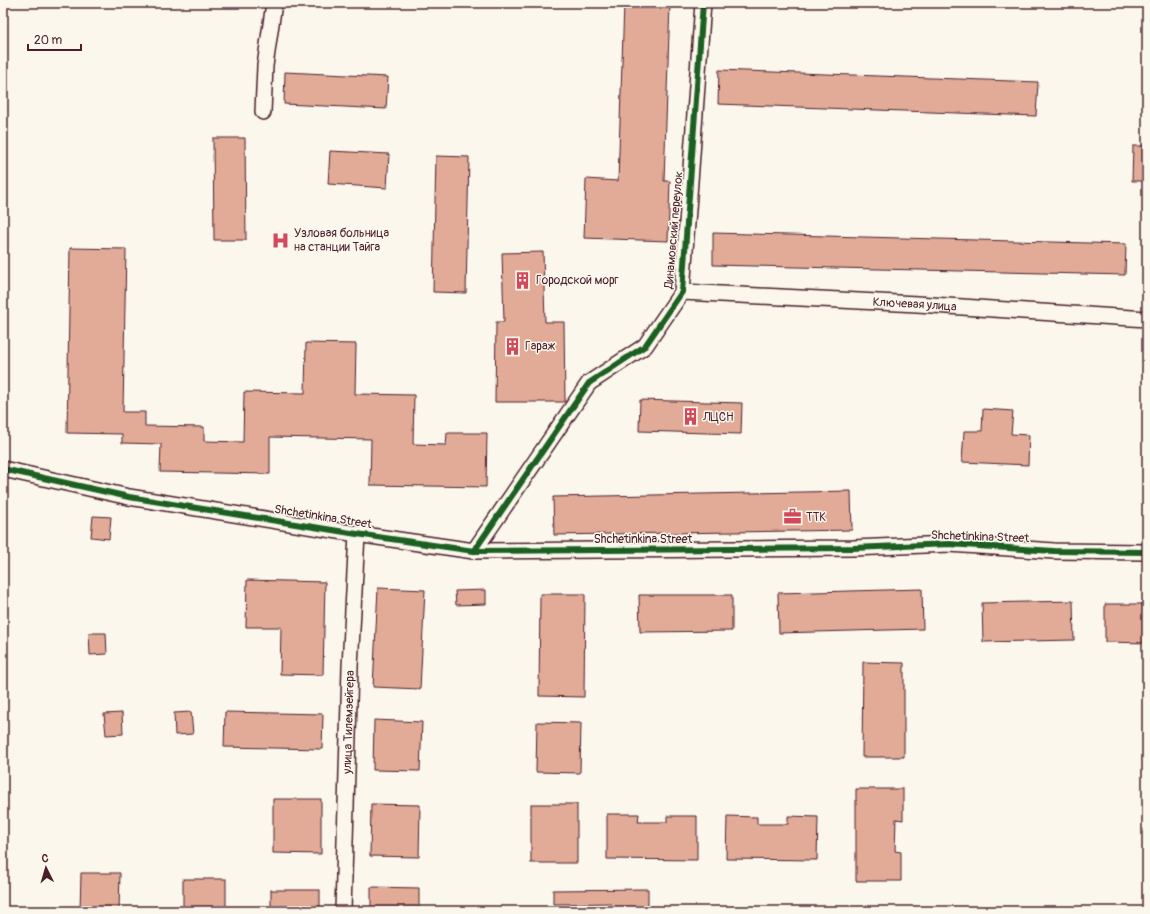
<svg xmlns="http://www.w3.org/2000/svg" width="1150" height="914" font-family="Pangolin,sans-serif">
  <rect width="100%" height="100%" fill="#fbf7ec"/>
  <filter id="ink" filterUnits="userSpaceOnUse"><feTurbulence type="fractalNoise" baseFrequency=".025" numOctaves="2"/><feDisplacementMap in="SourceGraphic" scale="8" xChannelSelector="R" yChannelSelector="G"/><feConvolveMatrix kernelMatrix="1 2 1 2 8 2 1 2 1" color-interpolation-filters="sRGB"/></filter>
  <g filter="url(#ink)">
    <g fill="#e1ab98" stroke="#4a1f2b">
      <polygon points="624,3 670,3 664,181 670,181 668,241 584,238 586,179 618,181"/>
      <polygon points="719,70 1038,82 1036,116 718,104"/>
      <polygon points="285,72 388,77 386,109 284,104"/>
      <polygon points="213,138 245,138 246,240 214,240"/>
      <polygon points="1133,146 1147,146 1147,181 1132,181"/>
      <polygon points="330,151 389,154 387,188 328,184"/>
      <polygon points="436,156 469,157 466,293 433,292"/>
      <polygon points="713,233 1126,244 1125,275 713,265"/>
      <polygon points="70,248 126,249 123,412 145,412 145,426 204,427 204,441 243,442 244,392 305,393 306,343 356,344 355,394 414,395 413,444 446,445 447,433 487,433 486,487 370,485 371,439 270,437 270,474 160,472 161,444 122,443 122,434 67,433"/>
      <polygon points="543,252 545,322 564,322 565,402 495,402 496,322 504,322 502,253"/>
      <polygon points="640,400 742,403 741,434 639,431"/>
      <polygon points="983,409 1013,411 1011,434 1029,435 1028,465 962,462 964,431 982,431"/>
      <polygon points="851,491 852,530 554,535 553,497"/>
      <polygon points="93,516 111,517 109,539 91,537"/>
      <polygon points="247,580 325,582 323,675 280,674 281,627 246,627"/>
      <polygon points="378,588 425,590 420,689 373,687"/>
      <polygon points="922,589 923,629 779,633 778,593"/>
      <polygon points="486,590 486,604 456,605 455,591"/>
      <polygon points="540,594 585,594 584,697 539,696"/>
      <polygon points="639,595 732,595 732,631 640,632"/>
      <polygon points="1073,601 1074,640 983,642 982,603"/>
      <polygon points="1105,604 1147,604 1147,643 1105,642"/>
      <polygon points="89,633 106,633 107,654 90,655"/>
      <polygon points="863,662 904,663 904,757 862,757"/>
      <polygon points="191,712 193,734 175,735 174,713"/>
      <polygon points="225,712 323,714 322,749 224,747"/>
      <polygon points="122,713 123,734 106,735 104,714"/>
      <polygon points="374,720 422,722 420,771 373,770"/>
      <polygon points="537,722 581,723 580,773 536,772"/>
      <polygon points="856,789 903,789 903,820 896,819 895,851 901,852 901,881 856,881"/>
      <polygon points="273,799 321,799 321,854 273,853"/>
      <polygon points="371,804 420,805 419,857 370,856"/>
      <rect x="531" y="804" width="46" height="59"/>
      <polygon points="607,814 639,814 638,822 667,822 667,816 697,816 697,860 607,859"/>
      <polygon points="727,816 757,817 757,824 788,824 788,816 818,817 817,860 726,859"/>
      <polygon points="81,873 120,873 119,911 80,911"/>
      <rect x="183" y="879" width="43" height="32"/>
      <polygon points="371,887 419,888 419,911 371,911"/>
      <polygon points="648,889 648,911 610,911 610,903 553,904 553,890"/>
      <rect x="271" y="890" width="49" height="21"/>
    </g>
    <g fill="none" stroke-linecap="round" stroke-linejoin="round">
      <defs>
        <g id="minor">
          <polyline points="263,112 265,66 274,3"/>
          <path id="s1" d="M682,292L917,304L1147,319"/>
          <polyline points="3,469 129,497 357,534 474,551 853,548 949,544 1054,551 1147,552"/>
          <polyline points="474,551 589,383 645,346 682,292 703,3"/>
          <path id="s2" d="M343,911L350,667L357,534"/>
        </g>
      </defs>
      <use href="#minor" stroke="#4a1f2b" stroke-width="18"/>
      <use href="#minor" stroke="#fbf7ec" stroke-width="15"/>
      <defs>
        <g id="cycleway">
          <polyline points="3,469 129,497 357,534 474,551 853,548 949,544 1054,551 1147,552"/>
          <polyline points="474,551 589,383 645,346 682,292 703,3"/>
        </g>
      </defs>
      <use href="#cycleway" stroke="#fbf7ec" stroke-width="8"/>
      <use href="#cycleway" stroke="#1b5e20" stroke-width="6"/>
    </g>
  </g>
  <defs>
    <symbol id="hospital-bare" viewBox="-9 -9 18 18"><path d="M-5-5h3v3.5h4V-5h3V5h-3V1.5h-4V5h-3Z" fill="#d1495b" stroke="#fbf7ec" stroke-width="2.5" paint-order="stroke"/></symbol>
    <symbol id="building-bare" viewBox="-9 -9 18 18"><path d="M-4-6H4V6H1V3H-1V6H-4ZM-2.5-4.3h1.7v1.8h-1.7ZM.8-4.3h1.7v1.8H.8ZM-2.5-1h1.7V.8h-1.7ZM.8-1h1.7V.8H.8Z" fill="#d1495b" stroke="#fbf7ec" stroke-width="2.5" paint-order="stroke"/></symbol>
    <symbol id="office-bare" viewBox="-9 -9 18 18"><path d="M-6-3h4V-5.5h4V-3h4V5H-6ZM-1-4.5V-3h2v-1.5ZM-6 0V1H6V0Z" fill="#d1495b" stroke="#fbf7ec" stroke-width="2.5" paint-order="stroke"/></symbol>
  </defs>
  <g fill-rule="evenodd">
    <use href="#hospital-bare" x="268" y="228" width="25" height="25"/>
    <use href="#building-bare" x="510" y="268" width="25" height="25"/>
    <use href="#building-bare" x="500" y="334" width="25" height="25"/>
    <use href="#building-bare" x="678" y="404" width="25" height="25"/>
    <use href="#office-bare" x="780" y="504" width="25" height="25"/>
  </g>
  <g text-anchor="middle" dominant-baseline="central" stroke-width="3" stroke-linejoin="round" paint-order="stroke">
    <g font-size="12" fill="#4a1f2b" stroke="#fbf7ec">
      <text transform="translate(674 230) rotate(-85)">Динамовский переулок</text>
      <text stroke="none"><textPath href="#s1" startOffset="233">Ключевая улица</textPath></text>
      <text transform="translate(323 517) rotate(9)">Shchetinkina Street</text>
      <text transform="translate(980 537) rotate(2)">Shchetinkina Street</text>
      <text x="643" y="539">Shchetinkina Street</text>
      <text stroke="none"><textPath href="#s2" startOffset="189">улица Тилемзейгера</textPath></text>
    </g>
    <g font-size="12" fill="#4a1f2b" stroke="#fbf7ec" text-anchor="start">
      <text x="294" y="233">Узловая больница<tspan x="294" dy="14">на станции Тайга</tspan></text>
      <text x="536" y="280">Городской морг</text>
      <text x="525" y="346">Гараж</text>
      <text x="703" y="417">ЛЦСН</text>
      <text x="806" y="517">ТТК</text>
    </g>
  </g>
  <rect width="1150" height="914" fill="none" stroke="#fbf7ec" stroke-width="16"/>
  <rect x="8" y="8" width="1134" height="898" fill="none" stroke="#4a1f2b" stroke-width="1.5" filter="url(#ink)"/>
  <g transform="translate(46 868) rotate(355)" stroke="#fbf7ec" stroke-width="3" paint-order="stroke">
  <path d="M0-3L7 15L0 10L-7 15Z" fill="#4a1f2b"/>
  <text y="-6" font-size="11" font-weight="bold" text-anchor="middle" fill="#4a1f2b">С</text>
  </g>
  <path d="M28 44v6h53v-6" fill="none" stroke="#4a1f2b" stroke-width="2"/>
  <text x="34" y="44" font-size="12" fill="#4a1f2b" stroke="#fbf7ec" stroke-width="3" paint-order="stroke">20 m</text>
</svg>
